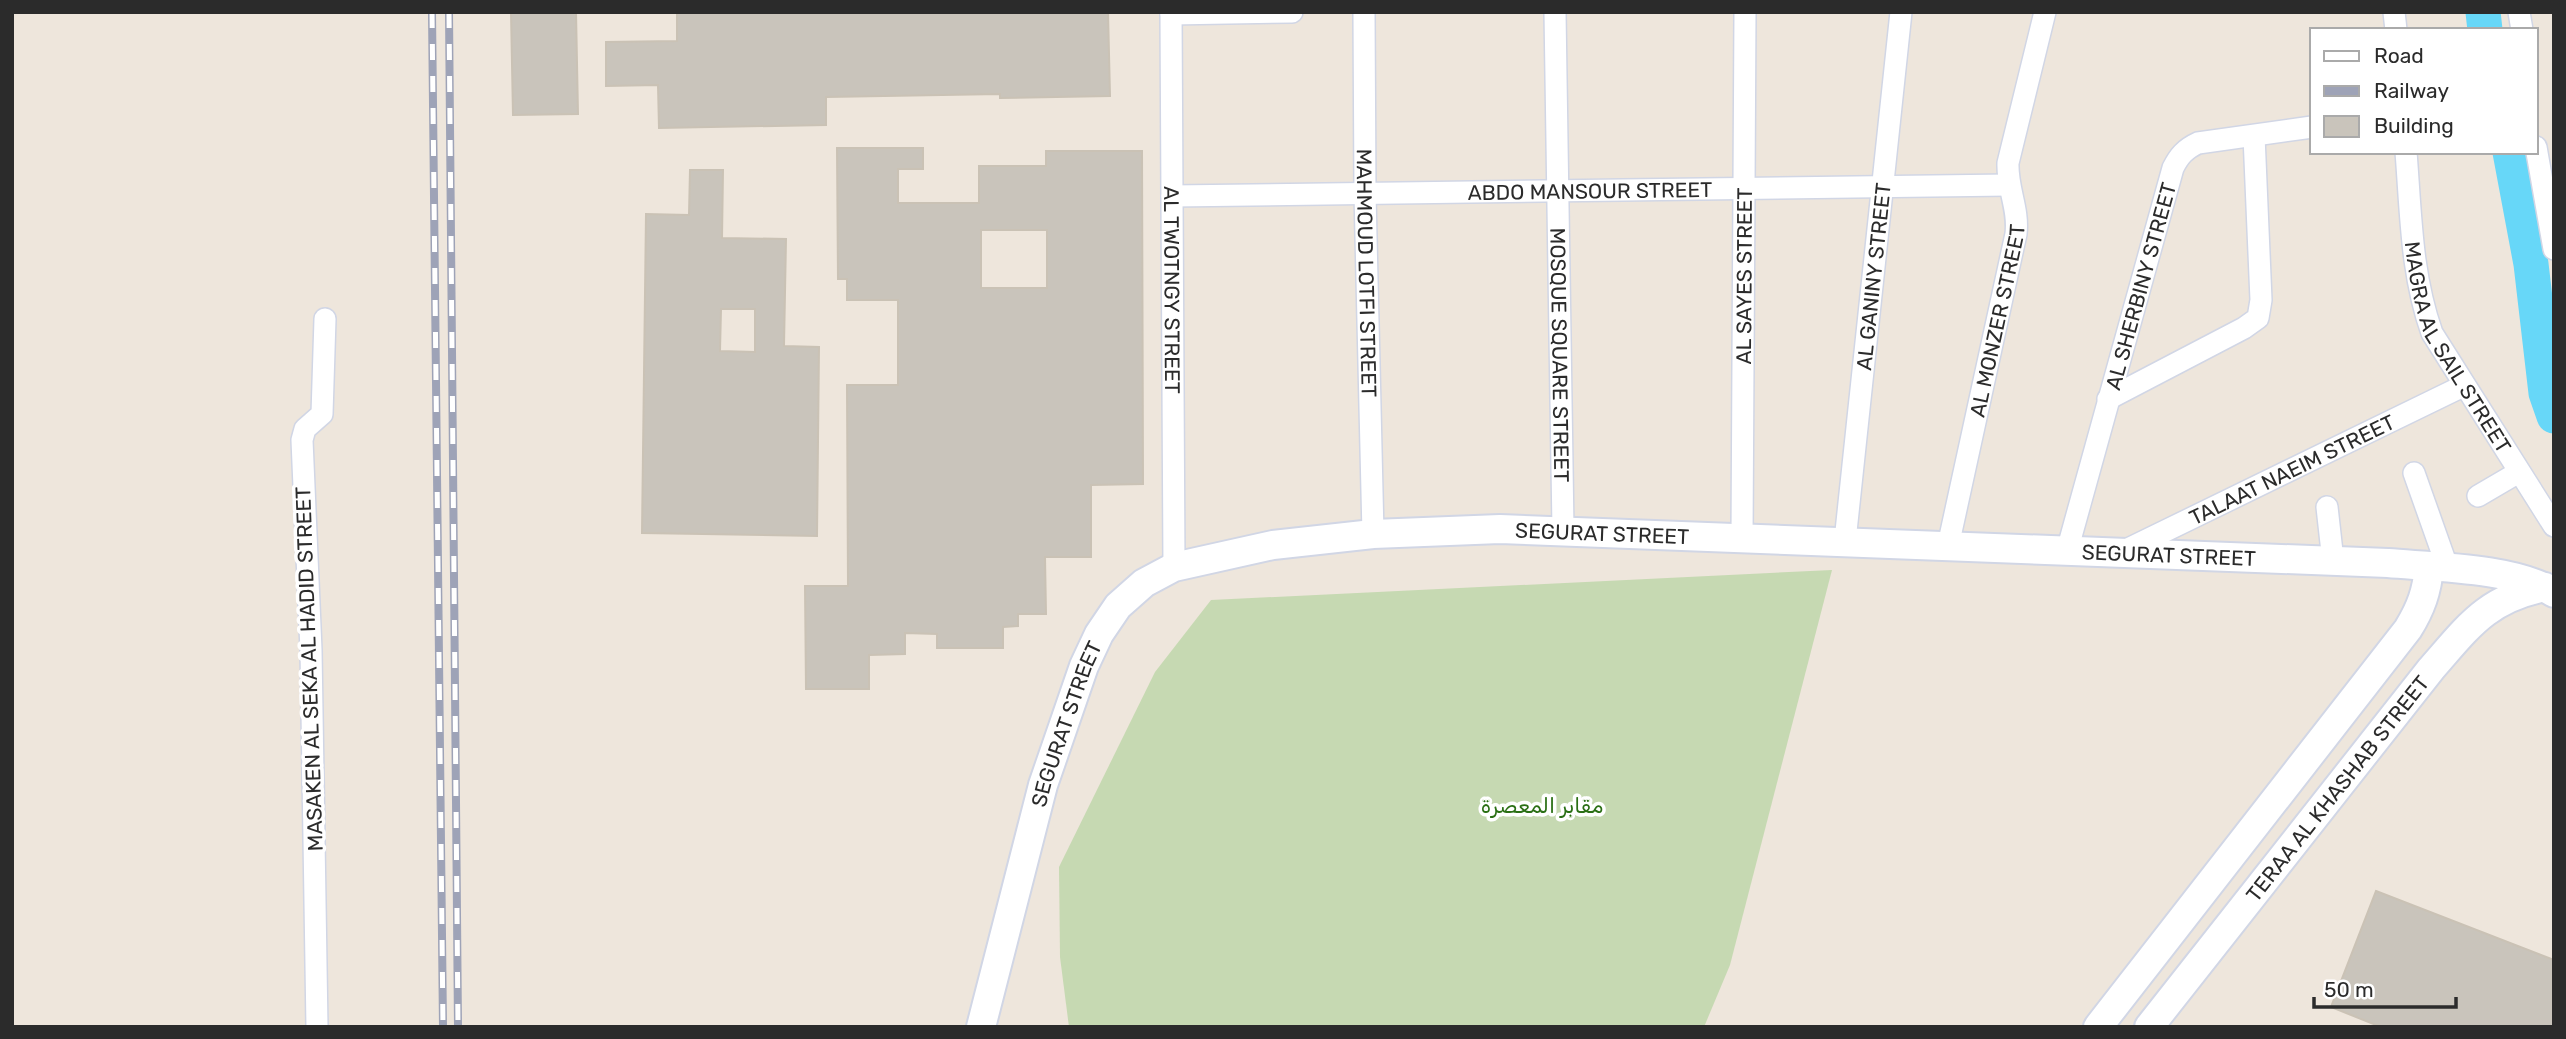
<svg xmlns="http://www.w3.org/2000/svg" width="2566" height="1039" font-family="Rubik,'Noto Naskh Arabic',sans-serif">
  <rect width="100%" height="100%" fill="#eee6dc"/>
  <polygon fill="#c6d9b2" points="1832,570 1730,965 1704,1027 1069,1027 1060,957 1059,867 1155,672 1211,600"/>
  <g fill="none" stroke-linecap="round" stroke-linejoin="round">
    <g stroke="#67d7f8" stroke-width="35">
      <polyline points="2483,12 2485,30"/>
      <polyline points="2510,152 2531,264 2546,393 2554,416"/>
    </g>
  </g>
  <g fill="#c9c4bb" stroke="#cac2b5" stroke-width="2" fill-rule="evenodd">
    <polygon points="511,12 576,12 578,114 513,115"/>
    <polygon points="677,12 1108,12 1110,96 1000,98 1000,94 826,97 826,125 659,128 658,85 606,86 606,42 677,41"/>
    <path d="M837,148H923V169H898V203H979V166H1046V151H1142L1143,484L1091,485V557H1045L1046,614H1018V626L1003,627V648H937V634L905,633V654L869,655V689H806L805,586H848L847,385H898V300H847V279H838ZM981,230H1047V288H981Z"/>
    <path d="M690,170H723L722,238L786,239L784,346L819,347L817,536L642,533L646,214L689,215ZM721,309H755V352L720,351Z"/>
    <polygon points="2376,891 2554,960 2554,1027 2381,1027 2331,1007"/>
  </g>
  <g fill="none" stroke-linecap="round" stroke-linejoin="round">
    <defs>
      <g id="street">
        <path id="s1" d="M1171,12L1174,567"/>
        <path id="s2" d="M1364,12L1365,194L1373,534"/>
        <path id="s3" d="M1555,12L1563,530"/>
        <polyline points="2394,12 2396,30"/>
        <polyline points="2519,12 2522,30"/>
        <polyline points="1171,14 1292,12"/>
        <polyline points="2536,147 2554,249"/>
        <path id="s4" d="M2406,152C2411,214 2411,274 2432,333L2554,526"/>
        <path id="s5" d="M1172,196L2009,185"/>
        <polyline points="2108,399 2244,328 2258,318 2261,300 2254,136"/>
        <polyline points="2414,473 2448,569"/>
        <polyline points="2478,496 2519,472"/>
        <polyline points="2327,507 2333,561"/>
        <path id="s6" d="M1742,538L1745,12"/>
        <path id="s7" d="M1845,541L1901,12"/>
        <path id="s8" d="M1948,546L2016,234C2019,208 2007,189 2008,163L2045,12"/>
        <path id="s9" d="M2067,551L2173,168C2179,156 2185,149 2198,143L2312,127"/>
        <path id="s10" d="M2122,552L2463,386"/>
        <polyline points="317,1027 311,650 302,440 305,429 322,414 325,319"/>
      </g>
      <g id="secondary">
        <path id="s11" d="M981,1027L1043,785L1084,666L1099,634L1118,606L1144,583L1174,567L1273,545L1373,534L1500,529L2388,563C2433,567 2517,568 2554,593"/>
        <path d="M2098,1027L2408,629C2421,608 2427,591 2429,567"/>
        <path id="s12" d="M2149,1027L2431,669C2468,627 2486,599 2545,587"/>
      </g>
    </defs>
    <use href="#street" stroke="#d1d6e5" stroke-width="24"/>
    <use href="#secondary" stroke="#d1d6e5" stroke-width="32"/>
    <use href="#street" stroke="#fff" stroke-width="21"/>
    <use href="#secondary" stroke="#fff" stroke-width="28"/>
    <defs>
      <g id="rail">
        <polyline points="432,12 443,1027"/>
        <polyline points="449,12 458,1027"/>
      </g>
    </defs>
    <use href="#rail" stroke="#9ea3b7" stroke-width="8"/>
    <use href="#rail" stroke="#fff" stroke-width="5" stroke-dasharray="16" stroke-linecap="butt"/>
  </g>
  <g text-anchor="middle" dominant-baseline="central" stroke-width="7" stroke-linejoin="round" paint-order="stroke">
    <g font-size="21" fill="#2b2b2b" stroke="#fff">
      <text stroke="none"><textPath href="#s5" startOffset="418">ABDO MANSOUR STREET</textPath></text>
      <text stroke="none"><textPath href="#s2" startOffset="261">MAHMOUD LOTFI STREET</textPath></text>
      <text stroke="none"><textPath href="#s6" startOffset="262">AL SAYES STREET</textPath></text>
      <text stroke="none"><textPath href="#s7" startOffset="266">AL GANINY STREET</textPath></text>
      <text stroke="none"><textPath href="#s9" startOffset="275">AL SHERBINY STREET</textPath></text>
      <text stroke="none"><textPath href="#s1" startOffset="278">AL TWOTNGY STREET</textPath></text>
      <text stroke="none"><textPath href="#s8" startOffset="231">AL MONZER STREET</textPath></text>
      <text stroke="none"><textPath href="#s4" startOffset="206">MAGRA AL SAIL STREET</textPath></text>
      <text stroke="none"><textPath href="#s3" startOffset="343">MOSQUE SQUARE STREET</textPath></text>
      <text stroke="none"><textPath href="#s10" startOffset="189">TALAAT NAEIM STREET</textPath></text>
      <text stroke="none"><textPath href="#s11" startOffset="945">SEGURAT STREET</textPath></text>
      <text stroke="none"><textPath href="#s11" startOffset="1512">SEGURAT STREET</textPath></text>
      <text transform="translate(309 669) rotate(-92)">MASAKEN AL SEKA AL HADID STREET</text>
      <text stroke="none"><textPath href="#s11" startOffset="315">SEGURAT STREET</textPath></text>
      <text stroke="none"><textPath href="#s12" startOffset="304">TERAA AL KHASHAB STREET</textPath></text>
    </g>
    <g font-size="21" fill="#2a6f14" stroke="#fff">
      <text x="1542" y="805">مقابر المعصرة</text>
    </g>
  </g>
  <rect width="2566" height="1039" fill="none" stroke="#2b2b2b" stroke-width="28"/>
  <rect x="2310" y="28" width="228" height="126" fill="#ffffff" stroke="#aaaaaa" stroke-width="2"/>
  <rect x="2324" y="51" width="35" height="10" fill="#ffffff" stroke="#aaaaaa" stroke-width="2"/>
  <text x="2374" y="63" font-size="21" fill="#2b2b2b">Road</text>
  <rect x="2324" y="86" width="35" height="10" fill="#9ea3b7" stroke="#aaaaaa" stroke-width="2"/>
  <text x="2374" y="98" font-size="21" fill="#2b2b2b">Railway</text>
  <rect x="2324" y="116" width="35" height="21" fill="#c9c4bb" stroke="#aaaaaa" stroke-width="2"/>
  <text x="2374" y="133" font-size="21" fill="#2b2b2b">Building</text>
  <path d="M2314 997v10h142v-10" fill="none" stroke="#2b2b2b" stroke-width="3.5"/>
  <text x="2324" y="997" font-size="21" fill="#2b2b2b" stroke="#ffffff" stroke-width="5" paint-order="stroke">50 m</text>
</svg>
